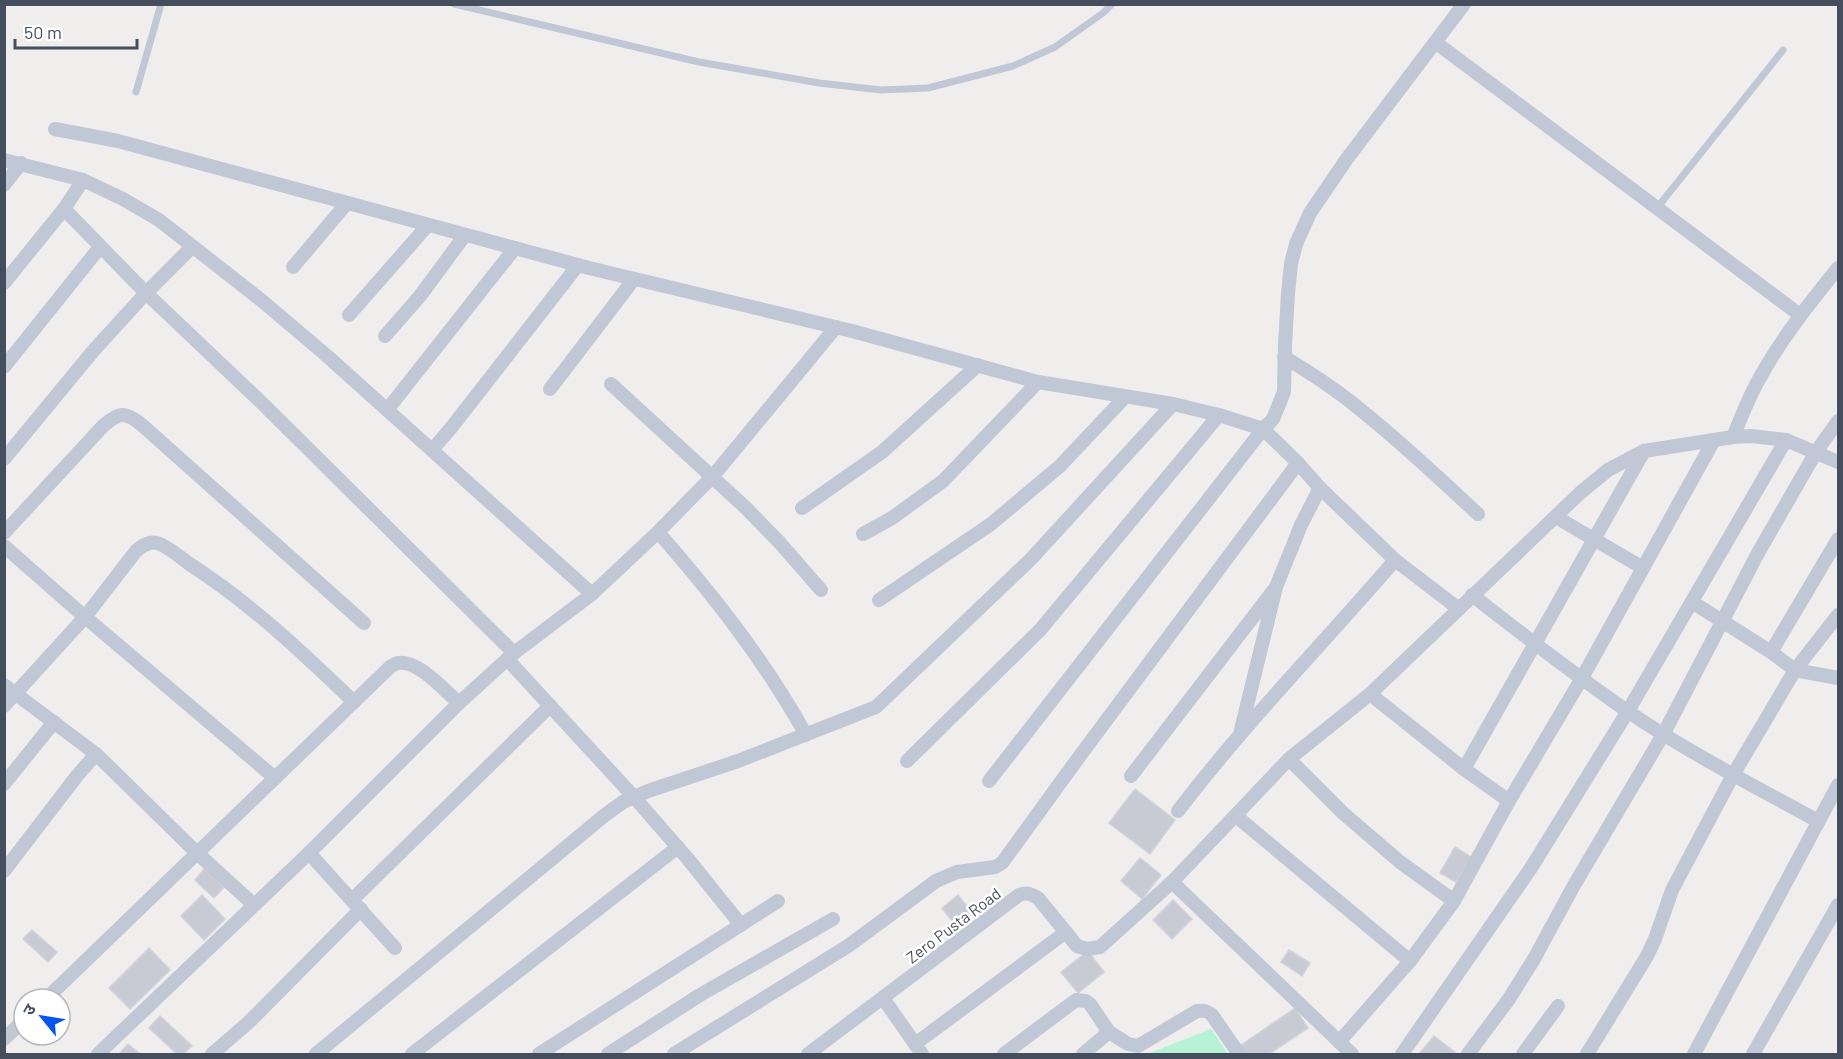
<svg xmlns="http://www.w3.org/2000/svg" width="1843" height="1059" font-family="Barlow,'Noto Sans Devanagari',sans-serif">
  <rect width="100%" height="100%" fill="#f0eded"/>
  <polygon fill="#b6f3d4" points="1211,1029 1228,1054 1147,1054"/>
  <g fill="#c9cbd4" stroke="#d1d2da" stroke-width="1.5">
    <polygon points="1135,789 1175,820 1150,854 1109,823"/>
    <polygon points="1455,847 1471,857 1456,882 1440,873"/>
    <polygon points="1140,858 1161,875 1142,899 1121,881"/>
    <polygon points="204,869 224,887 214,898 195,880"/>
    <polygon points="202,895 225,919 204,940 181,916"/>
    <polygon points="958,895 973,914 957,927 942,908"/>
    <polygon points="1173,900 1192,919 1172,939 1153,920"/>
    <polygon points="32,930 57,952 48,962 23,939"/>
    <polygon points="149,948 170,970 130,1009 109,988"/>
    <polygon points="1289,950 1310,963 1302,976 1281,962"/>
    <polygon points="1088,951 1104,972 1078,993 1061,972"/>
    <polygon points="1295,1008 1308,1028 1269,1054 1246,1054 1240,1046"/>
    <polygon points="160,1016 192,1046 183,1054 177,1054 149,1028"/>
    <polygon points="1434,1036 1456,1053 1455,1054 1419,1054"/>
    <polygon points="128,1044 140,1054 119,1054"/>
  </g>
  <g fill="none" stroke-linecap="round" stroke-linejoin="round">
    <g stroke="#bfc8d4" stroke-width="7">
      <polyline points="454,4 699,62 819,83 881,90 928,88 1013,66 1055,47 1103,13 1112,4"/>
      <polyline points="136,92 161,4"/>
      <polyline points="1657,208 1783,50"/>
    </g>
    <g stroke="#bfc8d4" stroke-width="14">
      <polyline points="1435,42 1800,315"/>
      <polyline points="55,129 118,141 589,268 852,331 1038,382 1173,404 1219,415 1263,429 1298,463 1320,488 1395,560 1459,609"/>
      <polyline points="4,160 83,180 123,199 159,220 261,300 326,355 592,594"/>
      <polyline points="4,185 21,163"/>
      <polyline points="64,209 146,293 263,404 514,653"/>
      <polyline points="293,267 347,203"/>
      <polyline points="4,283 64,209 83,180"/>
      <polyline points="349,315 428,225"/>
      <polyline points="385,336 420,296 465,235"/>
      <path d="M1284,357C1309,372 1334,388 1357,407C1399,440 1439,478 1478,514"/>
      <polyline points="4,367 100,247"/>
      <polyline points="611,384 747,509 780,543 821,590"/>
      <polyline points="550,389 634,279"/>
      <polyline points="387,410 515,248"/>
      <path d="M1733,437C1741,418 1748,399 1758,381C1780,340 1809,304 1838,268"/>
      <polyline points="432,450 451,428 578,265"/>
      <polyline points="4,459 94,350 146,293 192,247"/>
      <polyline points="802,508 882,452 978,365"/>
      <polyline points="1556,517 1643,568"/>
      <path d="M658,532C714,596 765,661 806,735"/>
      <path d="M4,533L103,426C119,412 125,411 142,425L364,623"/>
      <polyline points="863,534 892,518 943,481 1038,382"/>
      <polyline points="4,546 85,617 275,778"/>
      <path d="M1472,595C1523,635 1574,674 1627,711C1688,752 1754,786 1818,821"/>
      <polyline points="879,600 991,524 1060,466 1125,397"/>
      <polyline points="1692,602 1771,652 1795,670 1838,678"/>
      <polyline points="1771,652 1838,539"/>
      <polyline points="507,659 634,797 688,859 741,925"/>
      <polyline points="4,685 96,754 196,852 254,905"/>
      <polyline points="1370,694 1464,769 1509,801"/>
      <path d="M4,706L85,617L136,551C142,546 149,541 157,543C166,545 180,557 188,563C249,602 302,652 354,702"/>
      <polyline points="1241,730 1276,587 1301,525 1320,488"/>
      <polyline points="1289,759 1343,813 1400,862 1454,901"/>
      <polyline points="907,761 1040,630 1219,415"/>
      <polyline points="1464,769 1644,451"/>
      <polyline points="1131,776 1273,591"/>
      <polyline points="989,781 1263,429 1273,419 1284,392 1285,345 1288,293 1291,264 1296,244 1310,213 1346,160 1464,4"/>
      <polyline points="4,784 54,722"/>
      <path d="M1178,811C1245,723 1323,644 1395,560"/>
      <polyline points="1236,816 1410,961"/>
      <polyline points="309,853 395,948"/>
      <polyline points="4,871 76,777 96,754"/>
      <polyline points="1172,882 1352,1054"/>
      <polyline points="352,900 550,706"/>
      <polyline points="883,998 922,1054"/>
      <path d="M46,999L390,667C393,665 396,663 399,663C418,660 445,691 459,703"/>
      <polyline points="4,1039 24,1020"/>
      <polyline points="1339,1042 1410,961 1454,901 1509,801 1582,678 1714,440"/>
      <polyline points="915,1044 1066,932"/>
      <polyline points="98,1054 309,853 459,703 514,653 592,594 658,532 713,476 836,327"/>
      <polyline points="212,1054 249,1022 361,909"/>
      <polyline points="316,1054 605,815 623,802 648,791 738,761 876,707 1031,559 1173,404"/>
      <polyline points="412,1054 678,847"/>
      <polyline points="539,1054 778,901"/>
      <polyline points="608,1054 700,995 833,919"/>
      <polyline points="674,1054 848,946 936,881 957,872 995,867 1002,863 1079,757 1298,463"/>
      <path d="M808,1054L1019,895C1027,892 1031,894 1038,898L1077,946L1087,949L1100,947L1172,882L1289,759L1370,694L1580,493L1608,470L1644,451L1733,437L1751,436L1786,440L1838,462"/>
      <polyline points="1004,1054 1076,1000 1086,1001 1090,1004 1109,1032"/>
      <path d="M1083,1054L1109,1032L1128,1044L1138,1046L1197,1011C1204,1010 1207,1011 1212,1015L1239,1054"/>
      <polyline points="1402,1054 1531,868 1628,711 1786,440"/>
      <polyline points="1468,1054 1509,999 1534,959 1573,887 1664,733 1758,553 1816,452 1838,421"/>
      <polyline points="1523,1054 1558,1006"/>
      <polyline points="1587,1054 1647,956 1655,939 1672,890 1733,775 1795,670 1838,615"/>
      <polyline points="1694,1054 1838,785"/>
      <polyline points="1753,1054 1838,905"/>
    </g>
  </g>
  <g text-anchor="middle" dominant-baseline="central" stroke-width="5" stroke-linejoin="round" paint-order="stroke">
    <g font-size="16" fill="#444e5d" stroke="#fff">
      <text transform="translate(953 925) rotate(-37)">Zero Pusta Road</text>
    </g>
  </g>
  <rect width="1843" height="1059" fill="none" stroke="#444e5d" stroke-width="12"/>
  <g transform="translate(42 1017) rotate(300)"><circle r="28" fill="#ffffff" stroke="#b4b8be" stroke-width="1.5"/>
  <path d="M0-4.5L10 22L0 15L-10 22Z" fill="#0754f0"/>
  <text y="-9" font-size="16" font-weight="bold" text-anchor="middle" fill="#444e5d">उ</text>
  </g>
  <path d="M15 39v9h122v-9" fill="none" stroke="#444e5d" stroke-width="3"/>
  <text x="24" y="39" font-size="18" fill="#444e5d" stroke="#ffffff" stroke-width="4.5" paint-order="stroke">50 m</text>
</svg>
